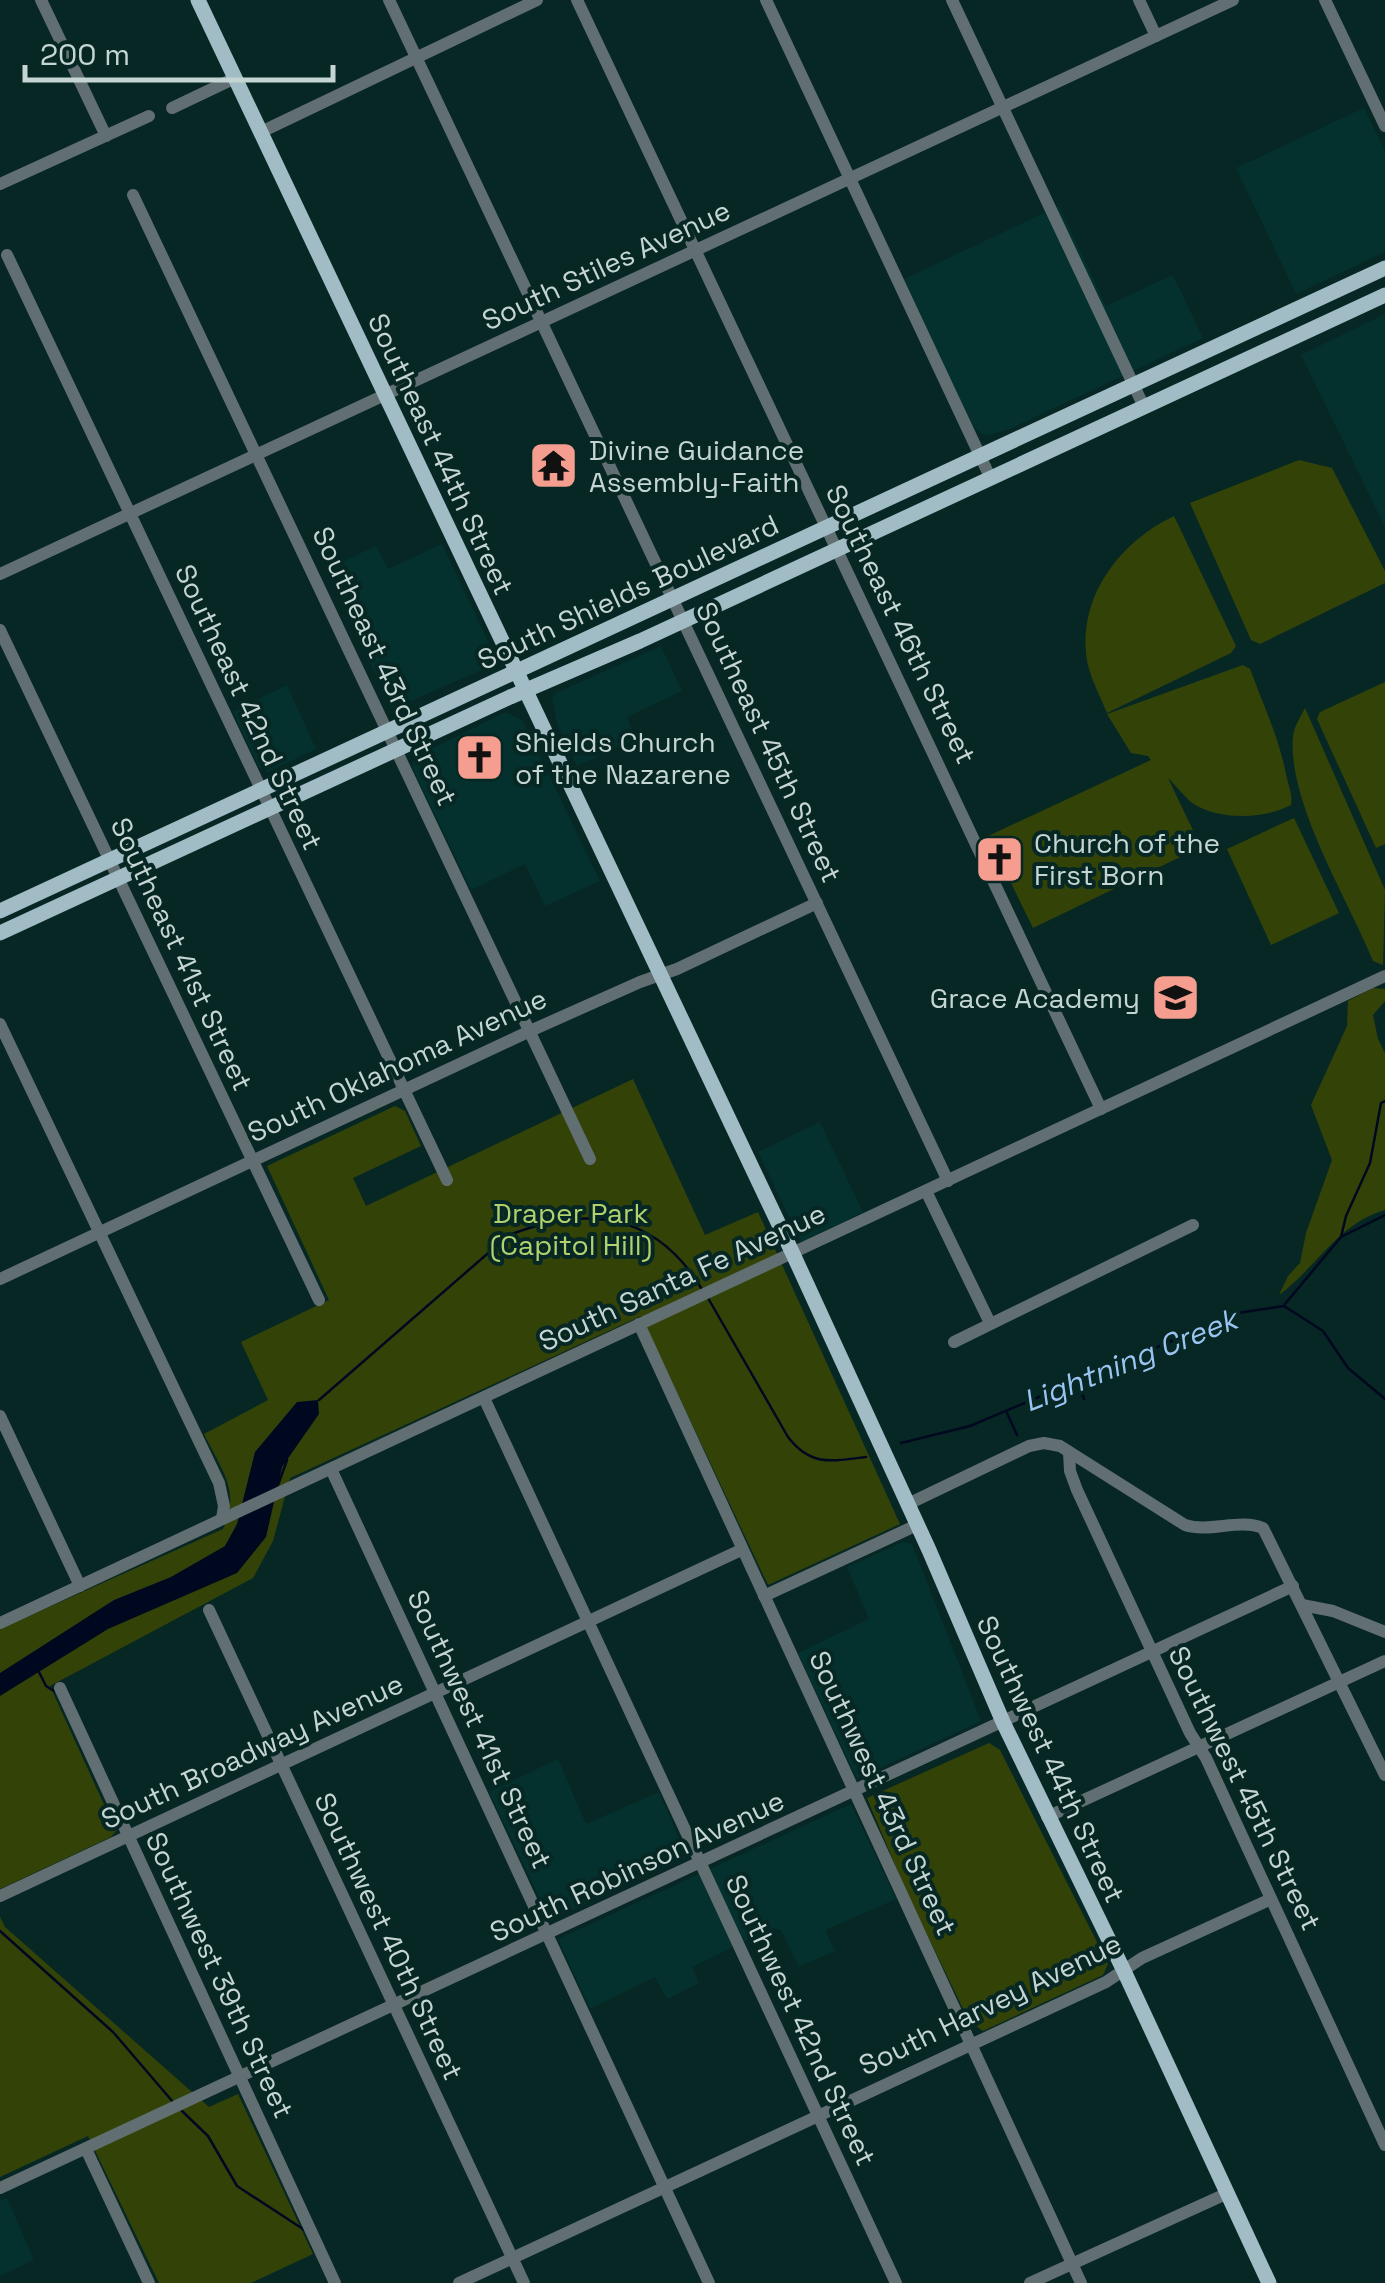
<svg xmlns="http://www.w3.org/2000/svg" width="1385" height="2283" font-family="'Space Grotesk',sans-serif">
  <rect width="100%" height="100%" fill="#072724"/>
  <g fill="#04312d">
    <polygon points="1364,108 1385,151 1385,252 1296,294 1236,168"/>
    <polygon points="1059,206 1106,306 1173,275 1203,338 1012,428 989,435 982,434 973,426 902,280"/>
    <polygon points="1385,314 1385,527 1301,355"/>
    <polygon points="442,544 493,652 482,670 392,709 326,569 376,546 388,569"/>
    <polygon points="661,646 682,691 627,717 636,739 577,766 557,724 552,698 556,693"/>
    <polygon points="287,685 316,749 268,772 259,767 233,712"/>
    <polygon points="506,712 523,721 600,881 545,906 525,864 471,890 412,767 415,757"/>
    <polygon points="820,1122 863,1212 801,1242 758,1152"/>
    <polygon points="903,1542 912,1544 981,1721 857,1779 798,1653 869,1619 847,1567"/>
    <polygon points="558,1759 586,1824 659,1792 687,1857 550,1920 489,1792"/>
    <polygon points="851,1804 896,1899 825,1930 835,1951 799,1967 781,1930 773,1928 692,1967 699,1983 667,1999 655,1977 590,2009 558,1939"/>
    <polygon points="7,2198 34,2260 0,2276 0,2201"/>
  </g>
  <g fill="#334308">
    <polygon points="1299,460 1332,468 1385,571 1385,583 1260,644 1251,640 1190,503"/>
    <path d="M1174,516L1236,646L1231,653L1107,713C1101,698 1093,683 1089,669C1073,603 1117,543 1174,516Z"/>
    <path d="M1243,665L1250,669C1263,704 1279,738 1286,774C1288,786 1293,793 1291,805C1264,819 1224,820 1197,806C1186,800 1177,786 1168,778L1201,847L1033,928L988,836L1151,760L1148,756L1131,753L1107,714Z"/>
    <polygon points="1385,682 1385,844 1376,848 1317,719 1320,712"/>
    <path d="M1305,708L1385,890L1383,965L1373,961C1348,899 1287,802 1293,736C1294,727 1301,716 1305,708Z"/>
    <polygon points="1294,818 1339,913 1271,945 1227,849"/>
    <path d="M1373,988L1385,989V1001L1373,1015L1378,1039L1385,1053V1210C1338,1223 1316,1268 1279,1295L1288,1276L1300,1263L1306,1233L1332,1160L1311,1105L1347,1026L1348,1001Z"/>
    <path d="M633,1079L705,1235L758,1212L900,1524L768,1585L641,1316L290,1478L273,1541L253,1578L50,1686L116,1831L111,1837L0,1889V1629L223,1529C242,1492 220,1467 204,1434L268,1400L241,1342L329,1300L267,1166L395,1106L405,1111L421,1146L353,1178L366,1206Z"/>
    <polygon points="989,1743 1000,1750 1108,1964 1103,1975 983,2031 969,2021 906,1891 867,1798"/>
    <polygon points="0,1917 5,1927 209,2107 238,2094 313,2254 251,2283 159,2283 88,2136 0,2177"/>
  </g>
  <polygon fill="#000820" points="318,1400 319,1414 282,1467 266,1537 237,1573 108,1629 0,1696 0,1673 114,1600 171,1577 225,1546 237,1524 255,1452 297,1402"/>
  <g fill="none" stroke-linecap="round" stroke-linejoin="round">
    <g stroke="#000820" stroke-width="2.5">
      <polyline points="1341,1237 1346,1216 1370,1163 1381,1103 1385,1101"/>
      <path d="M708,1298L788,1437C811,1467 832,1461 866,1457"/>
      <polyline points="1285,1304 1341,1237 1385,1215"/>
      <polyline points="1077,1382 1084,1399"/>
      <path d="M319,1400L509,1235C589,1204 657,1213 703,1291"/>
      <polyline points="1007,1413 1017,1435"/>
      <polyline points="901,1443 970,1426 1238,1313 1284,1306 1323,1331 1348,1368 1385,1399"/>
      <polyline points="278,1485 287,1460"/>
      <polyline points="38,1670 46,1686 54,1691"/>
      <polyline points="0,1931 113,2032 173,2102"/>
      <polyline points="182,2111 208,2136 237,2186 306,2231"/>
    </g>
    <g stroke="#616e72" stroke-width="12">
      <polyline points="41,0 106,136"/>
      <polyline points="389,0 948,1181"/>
      <path d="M577,0C753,369 929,738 1101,1109"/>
      <polyline points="766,0 991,479"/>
      <polyline points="952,0 1144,407"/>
      <polyline points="1139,0 1156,36"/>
      <polyline points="1325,0 1385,126"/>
      <polyline points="172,108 235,78"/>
      <polyline points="261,132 537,0"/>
      <polyline points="0,184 149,116"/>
      <polyline points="133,195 590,1159"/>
      <polyline points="7,255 447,1180"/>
      <polyline points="0,574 1233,0"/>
      <polyline points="0,630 319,1300"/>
      <polyline points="0,1024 219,1483 224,1506 222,1519"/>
      <polyline points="926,1191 990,1323"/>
      <polyline points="0,1279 530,1031 640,982 677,969 817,903"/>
      <polyline points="639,1324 1081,2283"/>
      <polyline points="954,1342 1193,1225"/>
      <polyline points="484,1398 896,2283"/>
      <polyline points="0,1416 80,1586"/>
      <polyline points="1069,1452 1070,1471 1077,1490 1190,1733 1206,1758 1385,2145"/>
      <polyline points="331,1469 709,2283"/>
      <path d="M908,1504L1029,1446L1044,1443L1060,1446L1185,1525C1210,1533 1239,1518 1263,1528L1385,1775"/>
      <polyline points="764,1596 917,1525"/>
      <polyline points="1302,1605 1333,1611 1385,1632"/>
      <polyline points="209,1610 524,2283"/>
      <polyline points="0,1623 1385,976"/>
      <polyline points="60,1688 335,2283"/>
      <polyline points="1047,1817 1385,1661"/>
      <polyline points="0,1896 741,1550"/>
      <polyline points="86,2149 149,2283"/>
      <polyline points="0,2188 1293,1586"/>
      <polyline points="459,2283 1106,1982 1142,1958 1271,1899"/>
      <polyline points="1030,2283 1228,2193"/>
    </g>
    <g stroke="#a1bcc5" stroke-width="15">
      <polyline points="198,0 793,1254 929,1550 1003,1722 1124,1971 1269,2283"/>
      <polyline points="0,911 1385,268"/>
      <polyline points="0,933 510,697 640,641 1385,295"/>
    </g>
  </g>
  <defs>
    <symbol id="temple-square" viewBox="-11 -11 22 22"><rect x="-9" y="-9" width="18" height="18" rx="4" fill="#f59d8e" stroke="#072724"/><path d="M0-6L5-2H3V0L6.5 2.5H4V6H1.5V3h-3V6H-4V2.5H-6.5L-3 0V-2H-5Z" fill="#111"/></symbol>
    <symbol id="church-square" viewBox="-11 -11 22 22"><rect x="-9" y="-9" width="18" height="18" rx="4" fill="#f59d8e" stroke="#072724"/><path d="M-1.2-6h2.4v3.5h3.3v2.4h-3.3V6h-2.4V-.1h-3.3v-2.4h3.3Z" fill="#111"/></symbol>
    <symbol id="school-square" viewBox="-11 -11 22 22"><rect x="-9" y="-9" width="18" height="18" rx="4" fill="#f59d8e" stroke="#072724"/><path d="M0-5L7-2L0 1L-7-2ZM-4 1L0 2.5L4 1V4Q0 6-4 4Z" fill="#111"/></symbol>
  </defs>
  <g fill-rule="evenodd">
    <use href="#temple-square" x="526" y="438" width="55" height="55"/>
    <use href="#church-square" x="452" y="730" width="55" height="55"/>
    <use href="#church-square" x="972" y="832" width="55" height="55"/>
    <use href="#school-square" x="1148" y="970" width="55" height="55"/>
  </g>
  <g text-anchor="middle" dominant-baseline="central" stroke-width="8" stroke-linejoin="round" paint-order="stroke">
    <g font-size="28" fill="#c4d5d3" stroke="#072724">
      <text transform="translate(606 265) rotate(-25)">South Stiles Avenue</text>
      <text transform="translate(441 454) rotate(65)">Southeast 44th Street</text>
      <text transform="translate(628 592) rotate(-25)">South Shields Boulevard</text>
      <text transform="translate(901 624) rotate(64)">Southeast 46th Street</text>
      <text transform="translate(385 666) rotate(65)">Southeast 43rd Street</text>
      <text transform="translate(249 707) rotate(65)">Southeast 42nd Street</text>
      <text transform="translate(769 742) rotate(65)">Southeast 45th Street</text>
      <text transform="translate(182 954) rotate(65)">Southeast 41st Street</text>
      <text transform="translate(397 1065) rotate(-25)">South Oklahoma Avenue</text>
      <text transform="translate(682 1277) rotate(-25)">South Santa Fe Avenue</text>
      <text transform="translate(480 1729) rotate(65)">Southwest 41st Street</text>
      <text transform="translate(252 1751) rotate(-25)">South Broadway Avenue</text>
      <text transform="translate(1051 1759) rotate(65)">Southwest 44th Street</text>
      <text transform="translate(1245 1788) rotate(64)">Southwest 45th Street</text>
      <text transform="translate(883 1793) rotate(65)">Southwest 43rd Street</text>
      <text transform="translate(637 1866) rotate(-25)">South Robinson Avenue</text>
      <text transform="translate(389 1936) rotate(65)">Southwest 40th Street</text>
      <text transform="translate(220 1975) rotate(65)">Southwest 39th Street</text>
      <text transform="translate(990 2004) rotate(-26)">South Harvey Avenue</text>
      <text transform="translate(801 2020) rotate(65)">Southwest 42nd Street</text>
    </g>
    <g font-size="28" fill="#c4d5d3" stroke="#072724" text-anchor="start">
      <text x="589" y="450">Divine Guidance<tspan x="589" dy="32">Assembly-Faith</tspan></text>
      <text x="515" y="742">Shields Church<tspan x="515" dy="32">of the Nazarene</tspan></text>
      <text x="1034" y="843">Church of the<tspan x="1034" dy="32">First Born</tspan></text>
      <text x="1140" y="998" text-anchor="end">Grace Academy</text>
    </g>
    <g font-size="28" fill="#b0d16e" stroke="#072724">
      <text x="571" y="1213">Draper Park<tspan x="571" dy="32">(Capitol Hill)</tspan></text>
    </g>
    <g font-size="30" font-style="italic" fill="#9ac5f2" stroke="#072724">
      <text transform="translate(1130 1360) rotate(-22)">Lightning Creek</text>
    </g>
  </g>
  <path d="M25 65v15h308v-15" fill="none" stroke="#c4d5d3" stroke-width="5"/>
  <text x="40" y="65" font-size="30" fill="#c4d5d3" stroke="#072724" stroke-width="8" paint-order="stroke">200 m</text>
</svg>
